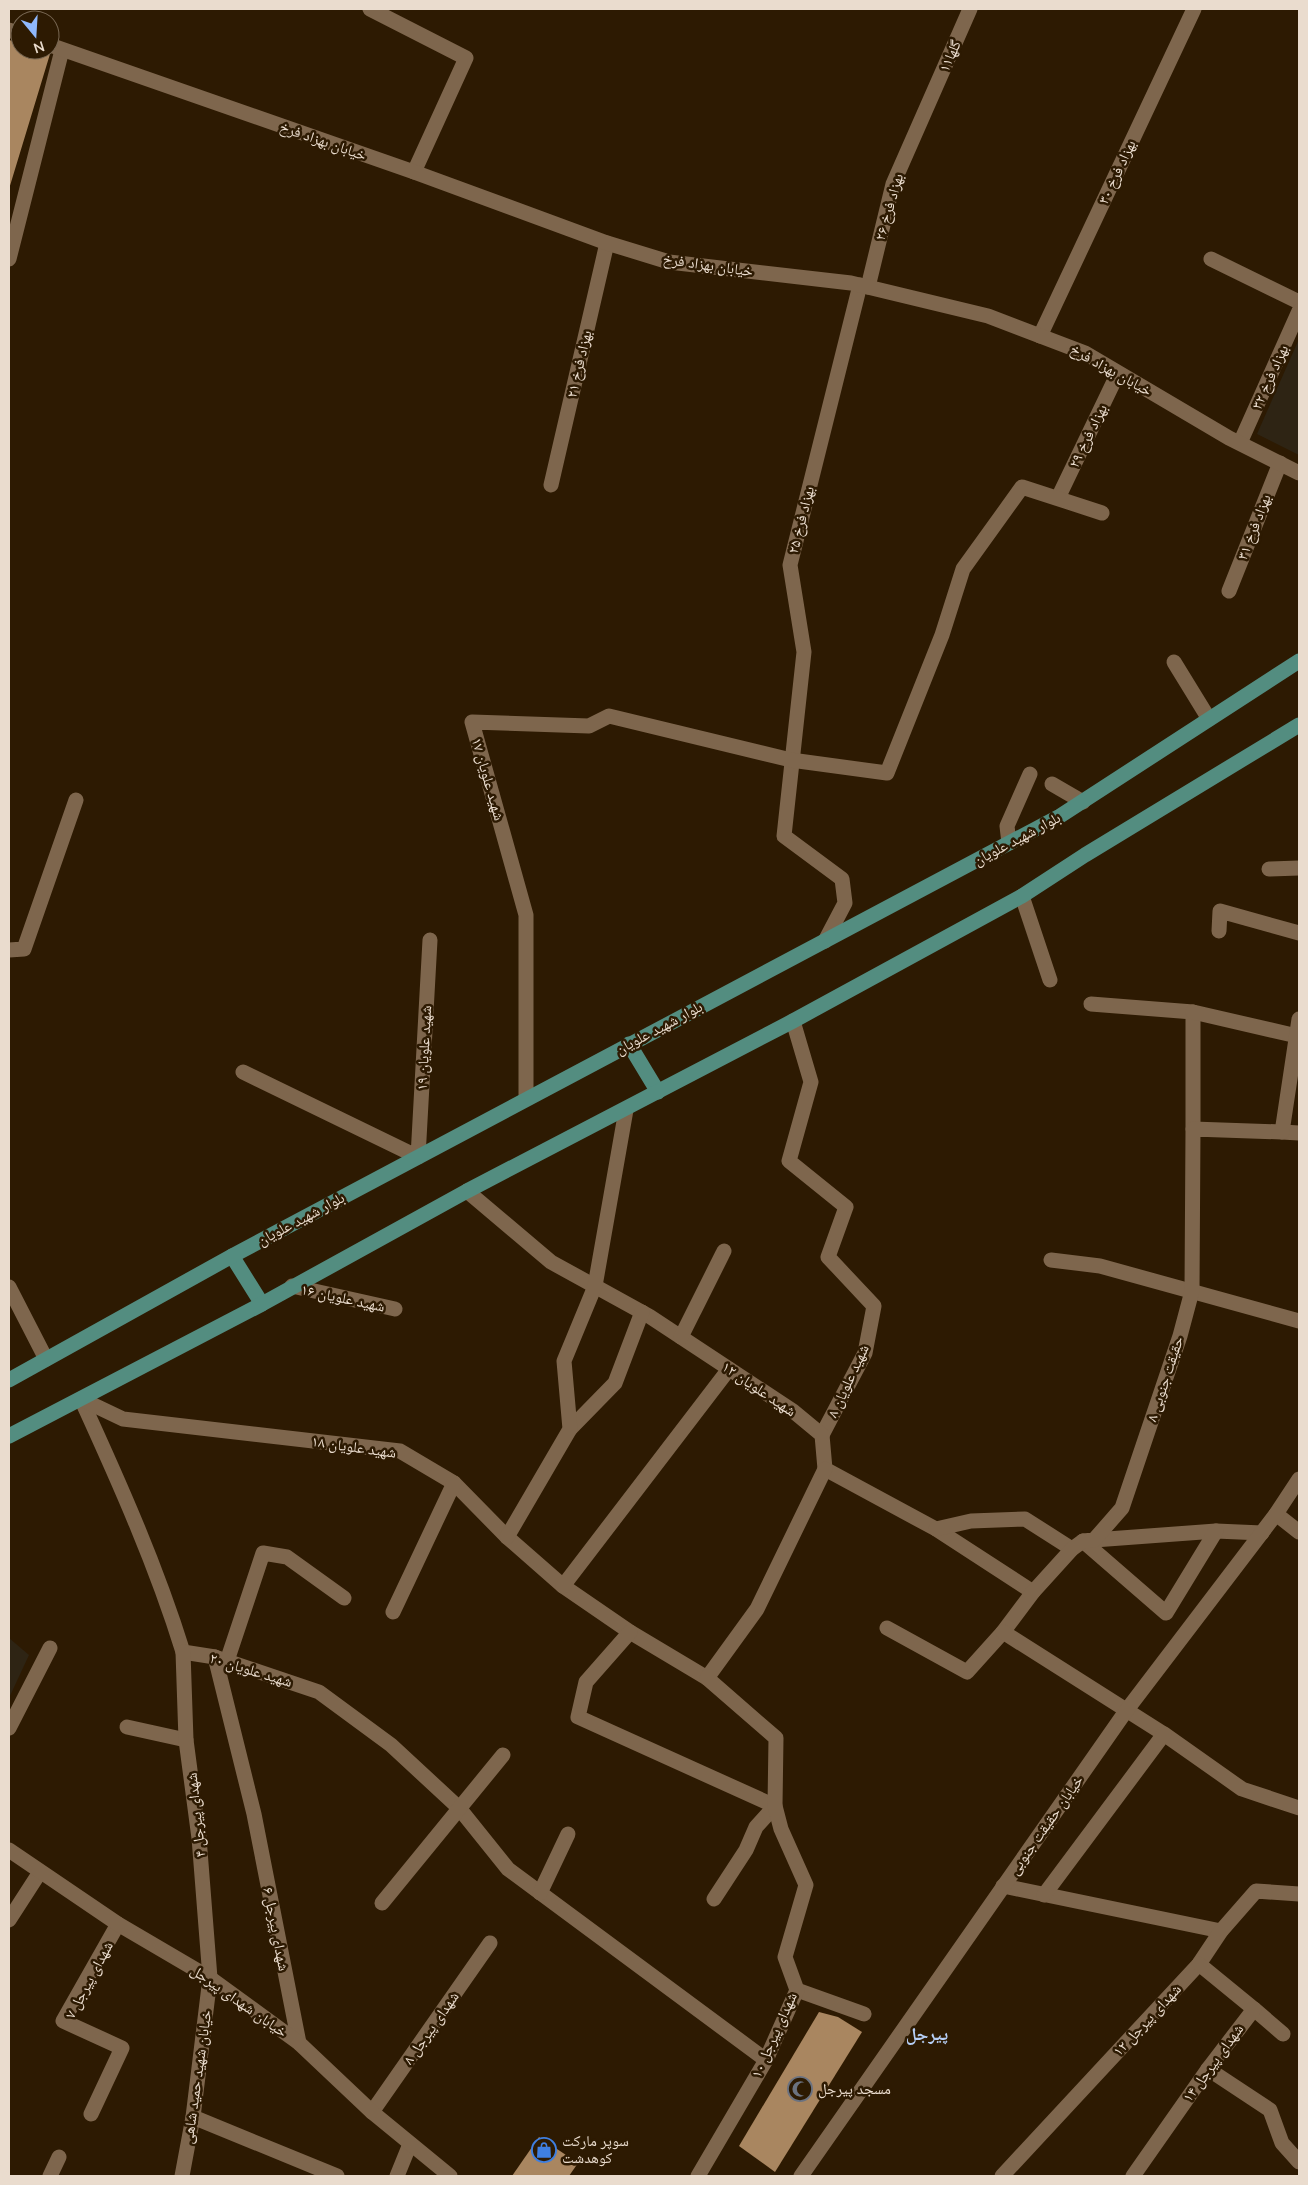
<svg xmlns="http://www.w3.org/2000/svg" width="1308" height="2185" font-family="'Nunito Sans','Noto Naskh Arabic',sans-serif">
  <rect width="100%" height="100%" fill="#2d1a02"/>
  <g fill="#2e2414">
    <polygon points="1299,339 1299,455 1257,434"/>
    <polygon points="9,1638 29,1655 9,1698"/>
  </g>
  <g fill="#a98660">
    <polygon points="9,40 20,43 20,50 39,50 50,54 9,189"/>
    <polygon points="819,2012 838,2017 862,2032 775,2172 739,2146"/>
    <polygon points="539,2137 578,2163 569,2176 512,2176"/>
  </g>
  <g fill="none" stroke-linecap="round" stroke-linejoin="round">
    <g stroke="#7e664d" stroke-width="15">
      <polyline points="370,9 466,58 414,172"/>
      <polyline points="9,259 62,50"/>
      <polyline points="1211,259 1299,302"/>
      <polyline points="868,287 893,184 970,9"/>
      <polyline points="1040,336 1194,9"/>
      <polyline points="1240,443 1299,311"/>
      <polyline points="551,485 607,243"/>
      <polyline points="1058,498 1118,373"/>
      <polyline points="1229,591 1280,463"/>
      <polyline points="1174,662 1209,719"/>
      <polyline points="1052,784 1083,802"/>
      <polyline points="1009,843 1007,826 1030,774"/>
      <polyline points="1269,869 1299,868"/>
      <polyline points="1022,896 1050,980"/>
      <polyline points="1219,931 1220,911 1299,933"/>
      <polyline points="825,941 845,903 842,879 784,836 804,652 790,565 860,285"/>
      <polyline points="9,950 24,949 76,800"/>
      <polyline points="1091,1004 1193,1012 1193,1129"/>
      <polyline points="1193,1012 1297,1036"/>
      <polyline points="793,1021 811,1082 789,1161 846,1207 828,1257 874,1306 865,1353 822,1435"/>
      <polyline points="243,1072 418,1157 430,940"/>
      <polyline points="526,1099 526,915 472,722 589,726 609,716 791,760 887,773 942,635 963,569 1022,487 1102,513"/>
      <polyline points="1282,1132 1299,1133"/>
      <polyline points="467,1191 551,1262 649,1316 793,1411 822,1435 825,1469 936,1529 1033,1592"/>
      <polyline points="1051,1260 1100,1266 1299,1321"/>
      <polyline points="292,1286 395,1309"/>
      <polyline points="9,1287 46,1359"/>
      <polyline points="681,1337 724,1251"/>
      <path d="M81,1399C119,1482 156,1565 183,1652L215,1657L319,1692L391,1745L459,1808L508,1869L766,2060"/>
      <polyline points="81,1399 123,1419 400,1451 454,1483 507,1537 563,1586 630,1632 707,1678"/>
      <polyline points="570,1429 615,1383 642,1312"/>
      <polyline points="1276,1514 1299,1532"/>
      <polyline points="936,1529 971,1521 1025,1519 1072,1549"/>
      <polyline points="507,1537 570,1429 564,1361 595,1286 626,1110"/>
      <polyline points="1094,1540 1216,1531 1262,1533"/>
      <polyline points="1083,1541 1166,1613 1216,1531"/>
      <polyline points="563,1586 729,1369"/>
      <polyline points="393,1612 454,1483"/>
      <polyline points="887,1628 967,1672 1003,1632 1033,1592 1072,1549 1083,1541 1094,1540 1122,1508 1180,1336 1192,1291 1193,1129 1282,1132 1299,1019"/>
      <polyline points="630,1632 586,1682 578,1717 775,1806 756,1827 746,1850 714,1899"/>
      <polyline points="1003,1632 1164,1734 1242,1789 1299,1808"/>
      <polyline points="215,1657 254,1814 299,2043"/>
      <polyline points="227,1661 263,1553 287,1557 344,1598"/>
      <polyline points="127,1727 186,1740"/>
      <polyline points="9,1728 50,1648"/>
      <polyline points="1003,1886 1221,1931"/>
      <polyline points="540,1893 568,1834"/>
      <polyline points="1044,1895 1164,1734"/>
      <polyline points="382,1903 503,1755"/>
      <polyline points="9,1920 40,1872"/>
      <polyline points="797,1990 864,2014"/>
      <polyline points="1254,2009 1283,2034"/>
      <polyline points="1208,2069 1270,2110 1282,2143 1299,2162"/>
      <polyline points="372,2112 490,1943"/>
      <polyline points="91,2114 122,2048 63,2021 118,1924"/>
      <polyline points="193,2117 337,2176"/>
      <polyline points="50,2176 59,2157"/>
      <polyline points="182,2176 193,2117 210,1978 199,1838 186,1740 183,1652"/>
      <polyline points="397,2176 410,2144"/>
      <polyline points="698,2176 766,2060 797,1990 785,1957 806,1885 781,1829 775,1806 776,1738 707,1678 757,1609 825,1469"/>
      <polyline points="801,2176 1126,1711 1276,1514 1299,1479"/>
      <polyline points="1002,2176 1199,1964 1221,1931 1256,1891 1299,1894"/>
      <polyline points="1133,2176 1208,2069 1254,2009 1199,1964"/>
    </g>
    <g stroke="#7e664d" stroke-width="15">
      <polyline points="9,30 20,34"/>
      <polyline points="50,45 414,172 607,243 669,262 851,283 988,316 1085,353 1229,438 1299,473"/>
      <polyline points="9,1850 118,1924 210,1978 299,2043 372,2112 450,2176"/>
    </g>
    <g stroke="#538d80" stroke-width="15">
      <polyline points="629,1044 658,1092"/>
      <polyline points="232,1256 262,1304"/>
      <polyline points="9,1380 232,1256 1060,816 1299,661"/>
      <polyline points="9,1436 262,1304 467,1191 793,1021 1022,896 1085,855 1299,725"/>
    </g>
  </g>
  <defs>
    <symbol id="mosque-ring" viewBox="-11 -11 22 22"><circle r="9.5" fill="#2d1a02" stroke="#6b7280" stroke-width="1.5"/><path d="M3.5-4.9A6 6 0 1 0 3.5 4.9A5 5 0 1 1 3.5-4.9Z" fill="#6b7280"/></symbol>
    <symbol id="shop-ring" viewBox="-11 -11 22 22"><circle r="9.5" fill="#2d1a02" stroke="#3f7fe0" stroke-width="1.5"/><path d="M-5-2.5h2.3a2.7 3.5 0 0 1 5.4 0H5L5.5 6h-11ZM-1.5-2.5h3a1.5 2.3 0 0 0-3 0Z" fill="#3f7fe0"/></symbol>
  </defs>
  <g fill-rule="evenodd">
    <use href="#mosque-ring" x="786" y="2075" width="28" height="28"/>
    <use href="#shop-ring" x="530" y="2136" width="28" height="28"/>
  </g>
  <g text-anchor="middle" dominant-baseline="central" stroke-width="5" stroke-linejoin="round" paint-order="stroke">
    <g font-size="15" fill="#eadcce" stroke="#2d1a02">
      <text transform="translate(950 56) rotate(-66)">گلها۱۱</text>
      <text transform="translate(323 141) rotate(19)">خیابان بهزاد فرخ</text>
      <text transform="translate(1117 172) rotate(-65)">بهزاد فرخ ۳۰</text>
      <text transform="translate(889 207) rotate(-74)">بهزاد فرخ ۲۶</text>
      <text transform="translate(708 265) rotate(8)">خیابان بهزاد فرخ</text>
      <text transform="translate(579 364) rotate(-77)">بهزاد فرخ ۲۱</text>
      <text transform="translate(1111 370) rotate(29)">خیابان بهزاد فرخ</text>
      <text transform="translate(1270 377) rotate(-66)">بهزاد فرخ ۳۲</text>
      <text transform="translate(1088 436) rotate(-64)">بهزاد فرخ ۲۹</text>
      <text transform="translate(801 520) rotate(-76)">بهزاد فرخ ۲۵</text>
      <text transform="translate(1254 527) rotate(-69)">بهزاد فرخ ۳۱</text>
      <text transform="translate(488 779) rotate(74)">شهید علویان ۱۷</text>
      <text transform="translate(1017 839) rotate(-28)">بلوار شهید علویان</text>
      <text transform="translate(659 1028) rotate(-28)">بلوار شهید علویان</text>
      <text transform="translate(424 1048) rotate(-87)">شهید علویان ۱۹</text>
      <text transform="translate(301 1219) rotate(-28)">بلوار شهید علویان</text>
      <text transform="translate(343 1298) rotate(12)">شهید علویان ۱۶</text>
      <text transform="translate(1165 1379) rotate(-72)">حقیقت جنوبی ۸</text>
      <text transform="translate(848 1381) rotate(-65)">شهید علویان ۸</text>
      <text transform="translate(759 1389) rotate(34)">شهید علویان ۱۲</text>
      <text transform="translate(354 1447) rotate(8)">شهید علویان ۱۸</text>
      <text transform="translate(251 1670) rotate(17)">شهید علویان ۲۰</text>
      <text transform="translate(196 1815) rotate(-96)">شهدای پیرجل ۴</text>
      <text transform="translate(1046 1825) rotate(-55)">خیابان حقیقت جنوبی</text>
      <text transform="translate(276 1929) rotate(79)">شهدای پیرجل ۶</text>
      <text transform="translate(89 1980) rotate(-62)">شهدای پیرجل ۷</text>
      <text transform="translate(239 2001) rotate(35)">خیابان شهدای پیرجل</text>
      <text transform="translate(1147 2020) rotate(-47)">شهدای پیرجل ۱۲</text>
      <text transform="translate(431 2028) rotate(-55)">شهدای پیرجل ۸</text>
      <text transform="translate(774 2035) rotate(-66)">شهدای پیرجل ۱۰</text>
      <text transform="translate(1213 2063) rotate(-54)">شهدای پیرجل ۱۴</text>
      <text transform="translate(197 2077) rotate(-82)">خیابان شهید حمید شاهی</text>
    </g>
    <g font-size="15" fill="#eadcce" stroke="#2d1a02" text-anchor="start">
      <text x="818" y="2089">مسجد پیرجل</text>
      <text x="562" y="2141">سوپر مارکت<tspan x="562" dy="17">کوهدشت</tspan></text>
    </g>
    <g font-size="18" font-weight="bold" fill="#b6cef5" stroke="#2d1a02">
      <text x="927" y="2034">پیرجل</text>
    </g>
  </g>
  <rect width="1308" height="2185" fill="none" stroke="#eadcce" stroke-width="20"/>
  <g transform="translate(35 35) rotate(162)"><circle r="24" fill="#2d1a02" stroke="#796854"/>
  <path d="M0-4L9 19L0 12L-9 19Z" fill="#8fb8fd"/>
  <text y="-8" font-size="14" font-weight="bold" text-anchor="middle" fill="#eadcce">N</text>
  </g>
</svg>
